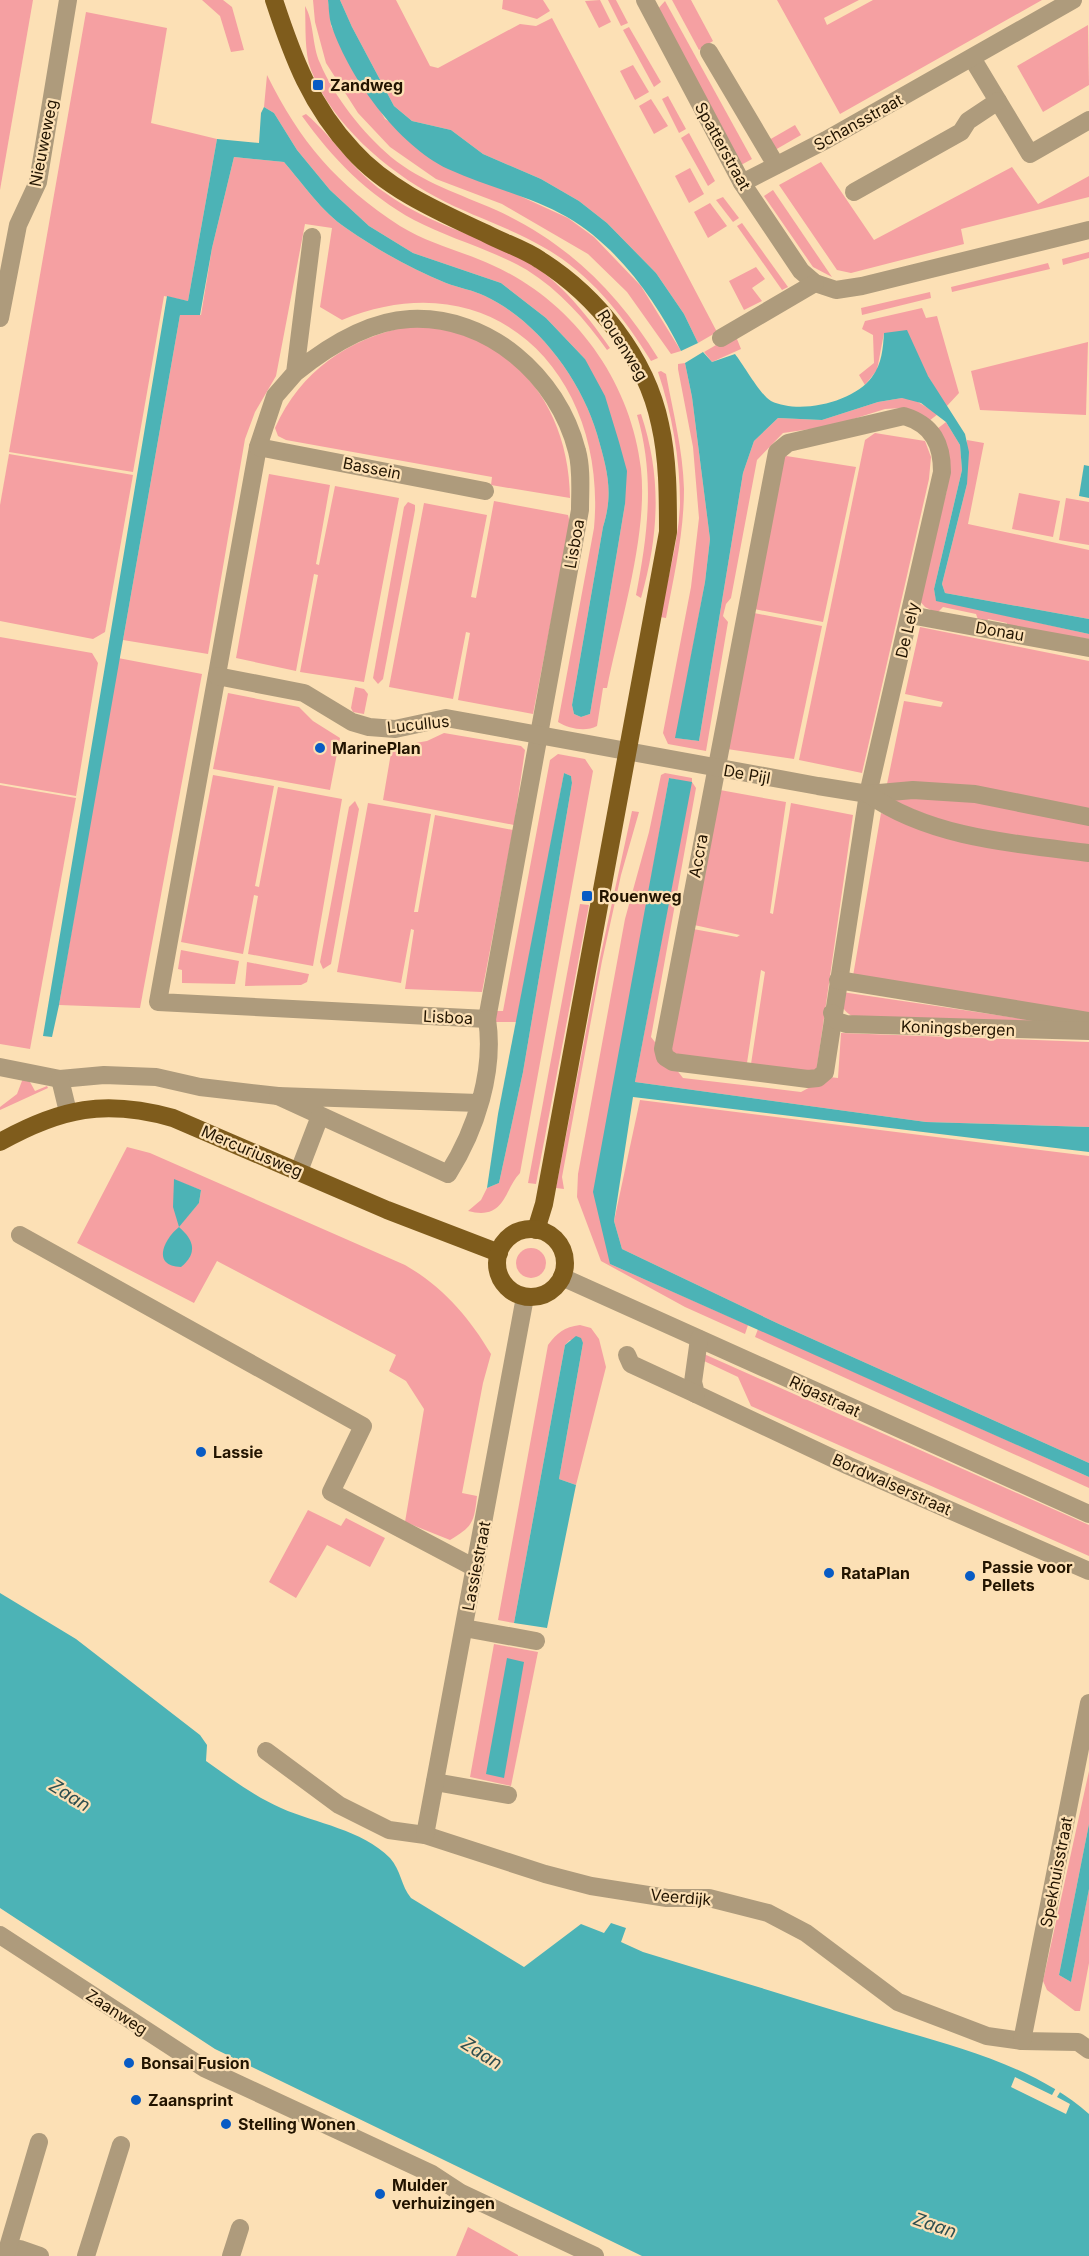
<svg xmlns="http://www.w3.org/2000/svg" width="1089" height="2256" font-family="Inter,sans-serif">
  <rect width="100%" height="100%" fill="#fce0b5"/>
  <g fill="#f5a0a2" fill-rule="evenodd">
    <polygon points="0,0 33,0 0,190"/>
    <polygon points="202,0 223,0 232,7 244,50 231,52 220,16"/>
    <polygon points="313,0 328,0 331,26 385,119 520,196 568,218 594,237 641,286 681,351 671,354 627,292 588,254 502,204 436,179 390,147 358,113 326,63 315,22"/>
    <polygon points="340,0 396,0 430,66 438,68 520,24 536,26 552,18 717,332 698,343 684,314 656,273 607,223 579,201 541,179 483,154 451,130 412,121 394,106 352,27"/>
    <polygon points="503,0 543,0 550,11 537,19 502,9"/>
    <polygon points="600,0 611,22 599,28 585,1"/>
    <polygon points="608,0 616,0 628,23 621,26"/>
    <polygon points="672,0 691,0 713,41 699,50"/>
    <polygon points="777,0 859,0 824,18 827,25 873,0 1042,0 840,114"/>
    <polygon points="665,1 752,159 741,165 657,10"/>
    <path d="M305,6C314,21 312,46 320,63C334,97 363,133 391,157C423,183 460,194 496,210C567,242 618,293 658,358L651,361C624,317 590,273 543,247C509,227 471,216 436,197C386,170 332,124 311,70C304,52 306,26 305,6Z"/>
    <polygon points="86,12 167,28 151,123 217,139 188,301 164,296 133,472 9,452"/>
    <polygon points="1088,25 1089,85 1043,112 1017,66"/>
    <polygon points="629,27 661,82 654,87 623,30"/>
    <polygon points="633,65 649,92 635,100 620,71"/>
    <path d="M267,75C300,142 337,185 400,226C429,244 462,251 492,265C573,301 631,381 641,469C648,535 620,623 607,688H603L597,726C586,732 569,729 558,722L594,528C608,376 495,257 342,320L320,307L332,228L305,224L276,376L255,412L245,439L208,654L123,640L180,315H201L212,248L234,157L284,162C303,184 322,212 346,228C378,250 411,269 446,283C459,288 473,290 485,296C538,321 581,380 597,434C607,469 614,492 603,527L572,705L574,714L581,717L590,714L625,504L585,359L546,318L501,283L413,253L369,226L330,190L297,150L274,113L264,107Z"/>
    <polygon points="668,96 686,129 679,133 662,99"/>
    <polygon points="651,99 668,126 654,134 639,106"/>
    <path d="M306,114C334,138 353,171 384,192C422,220 465,232 508,251C552,271 583,309 610,348L607,350C585,319 559,290 527,270C491,249 450,239 414,220C368,195 332,158 302,116Z"/>
    <polygon points="795,125 801,135 775,150 769,140"/>
    <polygon points="689,133 715,181 708,186 681,138"/>
    <polygon points="821,162 874,240 1012,167 1038,204 1089,176 1089,197 961,229 964,244 851,273 837,270 779,185"/>
    <polygon points="690,168 704,194 689,203 675,176"/>
    <polygon points="773,190 832,277 813,267 764,196"/>
    <polygon points="723,197 739,218 733,222 716,200"/>
    <polygon points="710,203 727,226 708,238 694,212"/>
    <polygon points="742,223 783,280 788,287 782,290 737,226"/>
    <polygon points="1089,252 1089,258 1063,265 1062,259"/>
    <polygon points="1048,263 1050,269 952,292 951,287"/>
    <polygon points="756,267 765,279 752,288 762,301 744,310 729,281"/>
    <polygon points="930,292 931,298 862,315 861,308"/>
    <polygon points="922,308 926,318 937,316 959,393 946,407 928,376 884,333 877,370 865,385 859,375 874,363 873,335 862,329 865,321"/>
    <path d="M409,326C508,327 569,402 570,498L491,485L492,477L286,440L278,436L275,428C301,370 348,339 409,326Z"/>
    <polygon points="735,334 741,349 712,362 704,352"/>
    <polygon points="1088,342 1086,415 980,410 971,371"/>
    <polygon points="685,363 692,397 710,539 705,582 676,738 699,741 743,473 754,441 778,418 822,420 878,402 902,398 913,399 938,414 929,421 902,408 885,409 831,426 783,433 757,460 731,598 726,604 723,616 728,622 706,751 668,744 663,733 691,587 699,518 693,447 678,369 678,364"/>
    <path d="M661,371L666,374C673,412 683,450 684,489C684,533 674,576 666,618L660,617C667,580 679,541 680,503C680,458 672,414 658,372Z"/>
    <path d="M641,414C662,477 659,535 641,598L636,595C648,534 655,476 637,415Z"/>
    <polygon points="946,422 960,445 962,470 934,589 936,600 1089,634 1089,639 1007,627 1007,623 988,619 986,623 979,622 976,614 943,607 937,613 925,607 917,598 947,490 937,429"/>
    <polygon points="875,433 925,441 931,457 929,479 862,773 799,760 865,440"/>
    <polygon points="967,440 984,443 968,524 1089,550 1089,619 945,593 942,584 967,484"/>
    <polygon points="9,454 133,475 105,632 93,639 0,621 0,505"/>
    <polygon points="780,455 856,467 823,622 754,609"/>
    <polygon points="269,474 330,485 316,564 319,565 335,486 399,498 364,682 300,672 318,575 314,574 296,671 236,658"/>
    <polygon points="1019,493 1060,501 1053,537 1012,529"/>
    <polygon points="1066,498 1089,502 1089,545 1059,540"/>
    <polygon points="494,501 568,515 570,523 533,714 458,700 470,633 466,632 453,699 389,687 424,503 487,515 471,597 476,598"/>
    <polygon points="408,502 415,505 415,510 383,679 378,684 373,678 404,507"/>
    <polygon points="754,613 822,626 794,759 727,749"/>
    <polygon points="920,627 1089,661 1089,814 887,784 904,701 941,707 943,702 905,694"/>
    <polygon points="0,637 92,653 98,663 76,796 0,783"/>
    <polygon points="118,658 202,674 140,1008 59,1005"/>
    <polygon points="355,687 364,689 368,694 364,714 353,712 351,708"/>
    <polygon points="228,693 299,707 313,721 340,738 330,790 213,769"/>
    <polygon points="444,733 521,746 525,750 514,825 383,800 392,747 427,741"/>
    <path d="M558,754L585,759L593,771L520,1173C504,1189 506,1221 468,1211L481,1200L487,1188L499,1183L523,1072L572,783L571,776L564,773L518,1022H494L496,1011H503L550,760Z"/>
    <polygon points="665,773 692,778 692,782 696,788 651,1037 683,1078 801,1092 829,1077 838,1078 841,1033 1089,1042 1089,1127 926,1122 635,1082 691,783 669,778 631,992 610,1264 748,1325 745,1334 685,1307 601,1261 577,1197 578,1174 625,919 649,832 661,775"/>
    <polygon points="213,775 274,786 255,886 259,887 278,787 342,799 313,966 248,954 258,896 254,895 243,954 181,942"/>
    <polygon points="0,785 76,798 30,1049 0,1044"/>
    <polygon points="720,790 786,802 770,913 773,914 791,803 853,815 816,1074 751,1064 765,972 761,970 747,1063 673,1055 670,1044 693,929 737,937 740,935 694,925"/>
    <path d="M929,794L1089,822V848C1023,838 953,831 893,800Z"/>
    <polygon points="355,801 359,809 331,964 323,969 320,962 349,807"/>
    <polygon points="368,803 431,814 414,912 418,912 435,815 513,830 482,992 405,989 414,930 411,929 401,983 337,972"/>
    <polygon points="632,811 639,812 621,875 602,961 562,1177 564,1189 556,1188 600,958"/>
    <polygon points="881,813 926,829 1089,859 1089,1015 853,976"/>
    <polygon points="580,904 589,905 536,1184 528,1183"/>
    <polygon points="181,950 239,961 235,984 182,983 182,970 178,969"/>
    <polygon points="247,962 309,974 307,982 301,985 245,986"/>
    <path d="M842,992L1044,1022L856,1018C843,1012 840,1006 842,992Z"/>
    <polygon points="25,1073 35,1091 47,1086 48,1088 0,1110 0,1107 17,1094"/>
    <polygon points="640,1100 1089,1156 1089,1463 779,1324 622,1249 614,1221"/>
    <path d="M127,1147L150,1153L405,1265C443,1287 469,1317 491,1354L483,1383L462,1493L477,1496C474,1523 473,1526 450,1540L405,1522L424,1409L406,1381L389,1371L396,1355L217,1261L194,1303L77,1243ZM174,1180L201,1190L199,1203L179,1226Z"/>
    <circle cx="531" cy="1263" r="15"/>
    <path d="M580,1325L591,1328L599,1339L606,1367L576,1485L559,1479L583,1343L570,1340L565,1345L514,1623L498,1620L548,1345C557,1333 564,1327 580,1325Z"/>
    <polygon points="758,1329 1089,1477 1089,1488 755,1337"/>
    <polygon points="704,1354 1089,1525 1089,1556 751,1406 738,1377 704,1361"/>
    <polygon points="308,1510 341,1526 346,1518 385,1538 370,1567 327,1545 296,1598 269,1582"/>
    <polygon points="494,1644 538,1652 511,1786 470,1777"/>
    <polygon points="1089,1771 1089,1824 1059,1975 1071,1982 1089,1889 1089,1963 1080,2011 1075,2011 1047,1990 1043,1981"/>
    <polygon points="468,2227 518,2255 518,2256 456,2256"/>
  </g>
  <g fill="#4cb3b6">
    <path d="M328,0H340L352,27L394,106L412,121L451,130L483,154L541,179L579,201L607,223L656,273L684,314L698,343L681,351C656,300 617,246 567,217C530,196 487,187 448,169C398,145 350,79 332,27C329,19 329,9 328,0Z"/>
    <path d="M264,107L274,113L297,150L330,190L369,226L413,253L501,283L546,318L585,359L605,396L619,442L627,471L625,504L590,714L581,717L574,714L572,705L603,527C614,492 607,469 597,434C581,380 538,321 485,296C473,290 459,288 446,283C411,269 378,250 346,228C322,212 303,184 284,162L234,157L212,248L200,315H180L59,1005L52,1037L43,1036L167,296L188,301L217,139L259,143L261,113Z"/>
    <path d="M907,330L928,376L965,434L969,452L967,484L942,584L945,593L1089,619V634L936,601L934,589L962,470L960,445L946,422L921,403L902,398L878,402L822,420L778,418L754,441L743,473L699,741L675,738L705,582L710,539L692,397L685,363L703,352L712,362L735,354C743,364 761,396 771,401C800,415 854,402 872,377C882,364 883,348 884,333Z"/>
    <polygon points="1084,465 1089,466 1089,498 1079,496"/>
    <polygon points="564,773 571,776 572,783 523,1072 499,1183 487,1188 498,1114"/>
    <polygon points="669,778 692,782 635,1082 926,1122 1089,1127 1089,1152 633,1097 614,1221 622,1249 779,1324 1089,1463 1089,1477 610,1264 593,1192"/>
    <polygon points="174,1179 201,1190 199,1203 179,1227 173,1207"/>
    <path d="M179,1227C194,1240 198,1253 181,1267C151,1266 164,1239 179,1227Z"/>
    <polygon points="576,1336 581,1338 583,1343 559,1479 576,1485 547,1628 514,1623 565,1345"/>
    <path d="M0,1593L76,1639L200,1735L207,1745L206,1761C230,1778 254,1796 281,1808C317,1824 361,1829 390,1858C401,1870 401,1886 411,1898L524,1967L581,1924L604,1933L611,1923L626,1928L621,1942L643,1952C719,1975 794,1998 869,2021C943,2044 1030,2062 1089,2114V2256H642L215,2049L0,1908Z"/>
    <polygon points="507,1658 524,1662 504,1778 486,1774"/>
    <polygon points="1089,1824 1089,1889 1071,1982 1059,1975"/>
  </g>
  <polygon fill="#fce0b5" points="1015,2077 1052,2095 1057,2086 1062,2089 1057,2097 1070,2104 1066,2114 1011,2087"/>
  <g fill="none" stroke-linecap="round" stroke-linejoin="round">
    <g stroke="#ae9b7c" stroke-width="18">
      <polyline points="645,0 742,183 801,271 815,283 836,290 862,286 1089,230"/>
      <polyline points="709,52 776,165"/>
      <polyline points="972,58 1030,154 1089,120"/>
      <polyline points="742,183 826,140 1073,0"/>
      <polyline points="854,192 961,132 968,121 998,101"/>
      <polyline points="0,318 18,225 38,182 68,0"/>
      <polyline points="721,338 815,283"/>
      <path d="M295,373C327,347 368,321 410,319C488,315 558,376 577,451C582,469 580,491 580,510L487,1019L158,1002L258,447L275,396L295,373L312,237"/>
      <path d="M904,416C933,425 942,444 942,472L868,794L825,1072L818,1078L808,1079L673,1062L665,1057L663,1049L777,452L788,443Z"/>
      <polyline points="258,447 485,491"/>
      <polyline points="910,615 1089,648"/>
      <polyline points="217,676 304,693 352,722 369,727 395,729 446,718 818,786 868,794 913,790 975,794 1089,817"/>
      <path d="M868,794C930,838 1016,844 1089,853"/>
      <polyline points="838,980 1089,1021"/>
      <polyline points="832,1013 837,1021 846,1024 1089,1031"/>
      <polyline points="0,1067 60,1079 104,1075 156,1077 200,1087 278,1096"/>
      <polyline points="60,1079 68,1112"/>
      <path d="M478,1103L278,1096L448,1174C476,1130 495,1071 487,1019"/>
      <polyline points="299,1171 320,1116"/>
      <polyline points="20,1235 363,1426 331,1492 475,1568"/>
      <polyline points="562,1277 1089,1514"/>
      <polyline points="699,1339 693,1382 696,1394 849,1466 1089,1571"/>
      <polyline points="627,1355 631,1364 696,1394"/>
      <polyline points="464,1628 536,1641"/>
      <polyline points="266,1751 339,1805 389,1830 425,1835 545,1874 591,1886 667,1898 709,1898 768,1913 806,1933 898,2002 987,2036 1022,2041 1078,2042 1089,2050"/>
      <polyline points="435,1782 508,1795"/>
      <polyline points="425,1835 525,1297"/>
      <polyline points="0,1935 204,2068 432,2174 461,2193 595,2256"/>
      <polyline points="1022,2041 1089,1703"/>
      <polyline points="20,2249 40,2256"/>
      <polyline points="6,2254 39,2142"/>
      <polyline points="86,2256 121,2145"/>
      <polyline points="231,2256 240,2228"/>
    </g>
    <g stroke="#7f5c1c" stroke-width="18">
      <path d="M274,0C293,58 311,106 353,151C388,190 440,212 487,234C504,243 524,249 540,260C597,296 646,357 660,424C668,459 668,496 668,532L544,1204L536,1230"/>
      <path d="M0,1142C61,1108 105,1099 173,1118L387,1210L499,1253"/>
      <circle cx="531" cy="1263" r="34"/>
    </g>
  </g>
  <g fill="#085bc4" stroke="#fce0b5" stroke-width="2">
    <rect x="312" y="79" width="12" height="12" rx="3"/>
    <circle cx="320" cy="748" r="6"/>
    <rect x="581" y="890" width="12" height="12" rx="3"/>
    <circle cx="201" cy="1452" r="6"/>
    <circle cx="829" cy="1573" r="6"/>
    <circle cx="970" cy="1576" r="6"/>
    <circle cx="129" cy="2063" r="6"/>
    <circle cx="136" cy="2100" r="6"/>
    <circle cx="226" cy="2124" r="6"/>
    <circle cx="380" cy="2194" r="6"/>
  </g>
  <g text-anchor="middle" dominant-baseline="central" stroke-width="4.5" stroke-linejoin="round" paint-order="stroke">
    <g font-size="16" font-weight="bold" fill="#221400" stroke="#fce0b5" text-anchor="start">
      <text x="330" y="85">Zandweg</text>
      <text x="332" y="748">MarinePlan</text>
      <text x="599" y="896">Rouenweg</text>
      <text x="213" y="1452">Lassie</text>
      <text x="982" y="1567">Passie voor<tspan x="982" dy="18">Pellets</tspan></text>
      <text x="841" y="1573">RataPlan</text>
      <text x="141" y="2063">Bonsai Fusion</text>
      <text x="148" y="2100">Zaansprint</text>
      <text x="238" y="2124">Stelling Wonen</text>
      <text x="392" y="2185">Mulder<tspan x="392" dy="18">verhuizingen</tspan></text>
    </g>
    <g font-size="16" fill="#221400" stroke="#fce0b5">
      <text transform="translate(858 122) rotate(-29)">Schansstraat</text>
      <text transform="translate(43 143) rotate(-79)">Nieuweweg</text>
      <text transform="translate(723 146) rotate(61)">Spatterstraat</text>
      <text transform="translate(623 345) rotate(58)">Rouenweg</text>
      <text transform="translate(372 468) rotate(11)">Bassein</text>
      <text transform="translate(574 544) rotate(-80)">Lisboa</text>
      <text transform="translate(907 630) rotate(-77)">De Lely</text>
      <text transform="translate(1000 631) rotate(10)">Donau</text>
      <text transform="translate(418 724) rotate(-6)">Lucullus</text>
      <text transform="translate(747 774) rotate(10)">De Pijl</text>
      <text transform="translate(698 856) rotate(-80)">Accra</text>
      <text transform="translate(448 1017) rotate(3)">Lisboa</text>
      <text transform="translate(958 1028) rotate(2)">Koningsbergen</text>
      <text transform="translate(252 1151) rotate(23)">Mercuriusweg</text>
      <text transform="translate(825 1396) rotate(25)">Rigastraat</text>
      <text transform="translate(892 1484) rotate(24)">Bordwalserstraat</text>
      <text transform="translate(476 1566) rotate(-79)">Lassiestraat</text>
      <text transform="translate(1056 1872) rotate(-79)">Spekhuisstraat</text>
      <text transform="translate(681 1897) rotate(5)">Veerdijk</text>
      <text transform="translate(117 2012) rotate(33)">Zaanweg</text>
    </g>
    <g font-size="18" font-style="italic" fill="#2e4e4f" stroke="#fce0b5">
      <text transform="translate(70 1795) rotate(32)">Zaan</text>
      <text transform="translate(482 2053) rotate(32)">Zaan</text>
      <text transform="translate(935 2225) rotate(19)">Zaan</text>
    </g>
  </g>
</svg>
